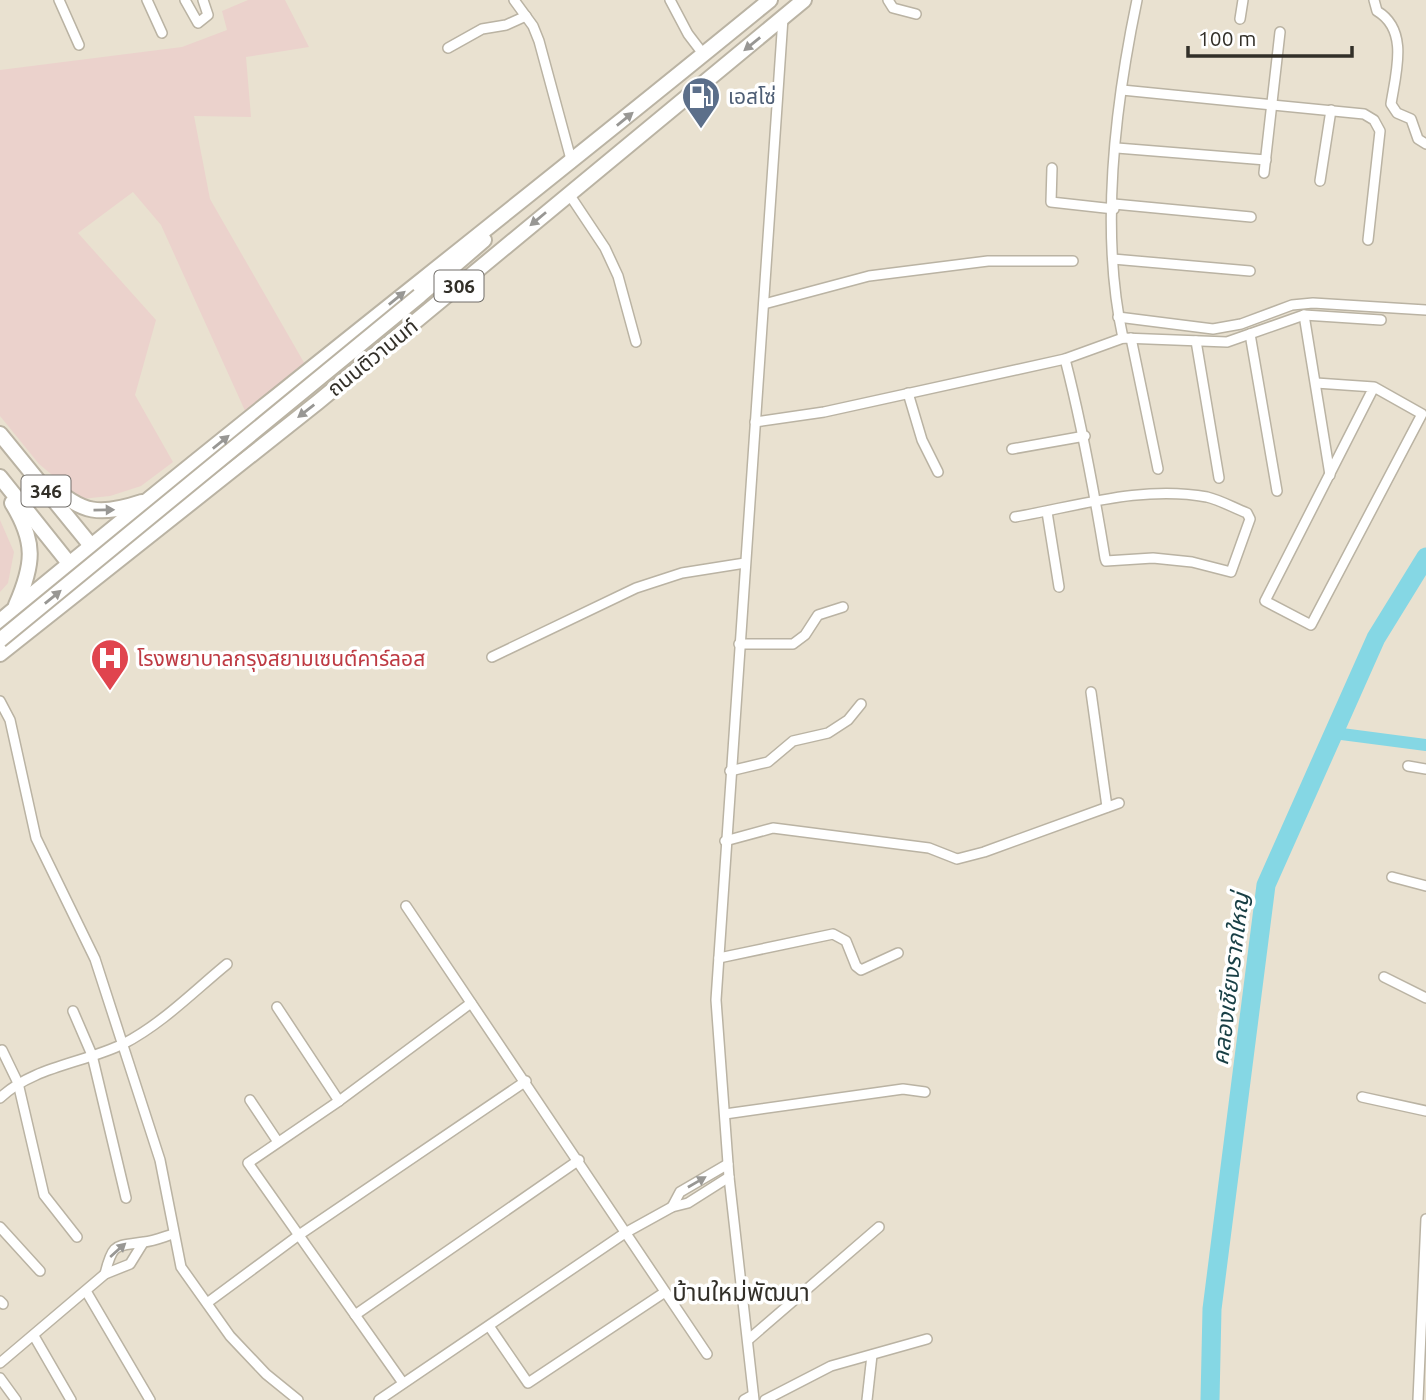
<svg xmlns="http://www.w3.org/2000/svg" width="1426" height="1400" font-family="Ubuntu,'Noto Sans Thai',sans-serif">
  <rect width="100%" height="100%" fill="#e9e1d0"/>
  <g fill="#ebd2cc">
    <polygon points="248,0 285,0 309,47 246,57 251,117 194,116 210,199 306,366 246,413 161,225 133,192 78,233 156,320 135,395 173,462 141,486 110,496 81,499 39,464 0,416 0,70 182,47 227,30 222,11"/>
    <polygon points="0,520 14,552 8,583 0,592"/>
  </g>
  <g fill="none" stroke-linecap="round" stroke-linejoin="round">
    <polyline stroke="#85d7e4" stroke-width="12" points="1334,733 1426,745"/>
    <polyline stroke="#85d7e4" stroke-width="19" points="1210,1400 1212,1309 1266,885 1376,638 1426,557"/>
    <defs>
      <g id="street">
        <polyline points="59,0 79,45"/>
        <polyline points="147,0 162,33"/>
        <polyline points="185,0 198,23 208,15 203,0"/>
        <polyline points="514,0 533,26 539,41 572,163"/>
        <polyline points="670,0 688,34 704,55"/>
        <polyline points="888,0 893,8 916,14"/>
        <path d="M1374,0L1377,11C1409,30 1396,72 1391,104L1397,113L1411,119L1418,139L1426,144"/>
        <polyline points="1240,19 1243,0"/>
        <polyline points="448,48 482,29 506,25 526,16"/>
        <polyline points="1122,90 1364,114 1374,120 1380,131 1368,240"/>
        <polyline points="1117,148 1266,160"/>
        <polyline points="1052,168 1051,202 1114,209"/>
        <polyline points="1264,173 1280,32"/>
        <polyline points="1320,181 1331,110"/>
        <polyline points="569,194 605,248 618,276 636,342"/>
        <polyline points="1114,204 1251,217"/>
        <polyline points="1113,259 1250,271"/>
        <polyline points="764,304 869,276 988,261 1073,261"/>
        <polyline points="1304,315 1330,475"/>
        <polyline points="1118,317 1213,329 1241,324 1292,305 1313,303 1426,310"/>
        <polyline points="1250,334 1277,491"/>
        <path d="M1123,338C1100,233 1115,105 1137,0"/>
        <polyline points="1131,338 1158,469"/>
        <polyline points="1196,341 1219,478"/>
        <polyline points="1316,383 1374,387 1422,414 1311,625 1265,601 1374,387"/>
        <polyline points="908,393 922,440 938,472"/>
        <polyline points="755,422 824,412 1065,359 1123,338 1227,342 1304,315 1381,320"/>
        <polyline points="1012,449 1085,436"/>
        <polyline points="1047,512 1059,587"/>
        <path d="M1015,517C1078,506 1143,485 1207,497C1220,500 1234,508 1247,513L1250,519L1231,572L1192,562L1153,558L1106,561L1105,558C1094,491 1082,425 1065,359"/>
        <polyline points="739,644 793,644 805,635 818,615 843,607"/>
        <polyline points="492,657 636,588 682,573 745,563"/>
        <polyline points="1091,692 1107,807"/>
        <polyline points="0,701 10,720 36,838 95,959 160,1160 181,1267 230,1336 266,1374 298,1400"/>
        <polyline points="1408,766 1426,769"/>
        <polyline points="730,771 768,762 793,741 828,733 848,720 861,704"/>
        <polyline points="725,841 773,828 929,848 957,859 984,852 1119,803"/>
        <polyline points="1392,877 1426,886"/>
        <polyline points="406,906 707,1354"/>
        <polyline points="719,958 833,934 846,941 856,966 861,970 898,953"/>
        <polyline points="1384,977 1426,998"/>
        <polyline points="277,1007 339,1101"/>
        <polyline points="73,1011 92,1055 126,1198"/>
        <polyline points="2,1050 18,1083 44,1195 77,1237"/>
        <polyline points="1362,1097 1426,1111"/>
        <path d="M0,1098C32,1067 84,1063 123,1044C162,1024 194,991 227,964"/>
        <polyline points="250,1100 278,1142"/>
        <polyline points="725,1114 903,1089 925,1092"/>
        <polyline points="672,1207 680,1192 728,1164"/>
        <polyline points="0,1227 40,1271"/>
        <path d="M105,1274C113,1241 116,1247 144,1242C154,1241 163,1237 173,1234"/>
        <polyline points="86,1291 150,1400"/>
        <polyline points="0,1301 3,1304"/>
        <polyline points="207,1303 299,1235 526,1081"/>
        <polyline points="355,1315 579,1160"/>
        <polyline points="489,1326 528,1383 665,1292"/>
        <polyline points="34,1336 71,1400"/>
        <polyline points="748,1340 879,1227"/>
        <polyline points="0,1363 105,1274 130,1264 143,1243"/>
        <polyline points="0,1378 16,1400"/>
        <polyline points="403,1383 248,1163 339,1101 471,1003"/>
        <polyline points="379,1400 625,1233 672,1207 688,1203 729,1177"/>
        <polyline points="744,1400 753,1395"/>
        <polyline points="754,1400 729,1177 716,1000 783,18"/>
        <polyline points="765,1400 831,1366 927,1339"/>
        <polyline points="867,1400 872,1355"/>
        <polyline points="1418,1400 1426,1219"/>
      </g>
      <g id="primary">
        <polyline points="419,296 484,240"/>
        <polyline points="0,434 97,553"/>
        <polyline points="0,477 76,572"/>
        <path d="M50,484C82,514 100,516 142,502"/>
        <path d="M12,503C36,542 34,564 16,605"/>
        <path d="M0,621C254,410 515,209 770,0"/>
        <polyline points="0,654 318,402 804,0"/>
      </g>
    </defs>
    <use href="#street" stroke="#bab3a3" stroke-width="12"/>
    <use href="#primary" stroke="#bab3a3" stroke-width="18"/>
    <use href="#street" stroke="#fff" stroke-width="9"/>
    <use href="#primary" stroke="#fff" stroke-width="14"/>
    <defs>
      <polyline id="primary-bridge" points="0,640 419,296"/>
    </defs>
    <use href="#primary-bridge" stroke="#bab3a3" stroke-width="18" stroke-linecap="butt"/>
    <use href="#primary-bridge" stroke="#fff" stroke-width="14"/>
  </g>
  <defs><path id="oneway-solid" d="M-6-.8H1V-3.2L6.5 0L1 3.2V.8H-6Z" transform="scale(1.75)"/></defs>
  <g fill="#989794">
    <use href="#oneway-solid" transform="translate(752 44) rotate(141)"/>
    <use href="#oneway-solid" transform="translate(625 119) rotate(-39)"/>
    <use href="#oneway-solid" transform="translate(538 219) rotate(140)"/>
    <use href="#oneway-solid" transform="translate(397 298) rotate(-39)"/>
    <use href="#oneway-solid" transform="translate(306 411) rotate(142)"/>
    <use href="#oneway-solid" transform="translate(221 442) rotate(-39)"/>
    <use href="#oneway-solid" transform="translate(104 510) rotate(-1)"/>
    <use href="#oneway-solid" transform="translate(53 597) rotate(-39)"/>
    <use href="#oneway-solid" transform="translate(697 1182) rotate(-30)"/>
    <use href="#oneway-solid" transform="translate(118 1250) rotate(-42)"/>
  </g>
  <defs>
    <symbol id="fuel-pin" viewBox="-11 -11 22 30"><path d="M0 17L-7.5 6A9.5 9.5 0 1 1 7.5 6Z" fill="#5c6f8a" stroke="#fff"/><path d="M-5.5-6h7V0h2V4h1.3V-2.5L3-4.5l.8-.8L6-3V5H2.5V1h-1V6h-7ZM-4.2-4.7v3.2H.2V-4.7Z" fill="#fff"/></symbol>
    <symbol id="hospital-pin" viewBox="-11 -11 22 30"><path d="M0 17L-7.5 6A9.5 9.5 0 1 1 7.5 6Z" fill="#e0444e" stroke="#fff"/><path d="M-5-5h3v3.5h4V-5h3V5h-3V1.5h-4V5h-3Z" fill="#fff"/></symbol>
  </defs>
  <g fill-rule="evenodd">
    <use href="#fuel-pin" x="679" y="74" width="44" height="60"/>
    <use href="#hospital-pin" x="88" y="636" width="44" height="60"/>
  </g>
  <g text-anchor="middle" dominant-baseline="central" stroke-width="7" stroke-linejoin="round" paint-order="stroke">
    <g fill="#fff" stroke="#706d68" stroke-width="2">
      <rect x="434.5" y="270.5" width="49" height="31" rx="5"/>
      <rect x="21.5" y="475.5" width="49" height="31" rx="5"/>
    </g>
    <g font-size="19" font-weight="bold" fill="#322f28">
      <text x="459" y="286">306</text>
      <text x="46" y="491">346</text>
    </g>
    <g font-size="21" fill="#4e5e75" stroke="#fff" text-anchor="start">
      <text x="728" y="96">เอสโซ่</text>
    </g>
    <g font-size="21" fill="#322f28" stroke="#fff">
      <text transform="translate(372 357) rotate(-39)">ถนนติวานนท์</text>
    </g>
    <g font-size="21" fill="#be3a42" stroke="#fff" text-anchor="start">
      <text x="137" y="658">โรงพยาบาลกรุงสยามเซนต์คาร์ลอส</text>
    </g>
    <g font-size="23" font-style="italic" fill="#183f45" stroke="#fff">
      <text transform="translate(1230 979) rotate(-83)">คลองเชียงรากใหญ่</text>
    </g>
    <g font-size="24" fill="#322f28" stroke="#fff">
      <text x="741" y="1292">บ้านใหม่พัฒนา</text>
    </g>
  </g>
  <path d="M1188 46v10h164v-10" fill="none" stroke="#322f28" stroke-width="3.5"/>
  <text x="1198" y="46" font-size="21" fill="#322f28" stroke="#ffffff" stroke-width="5" paint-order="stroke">100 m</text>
</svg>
